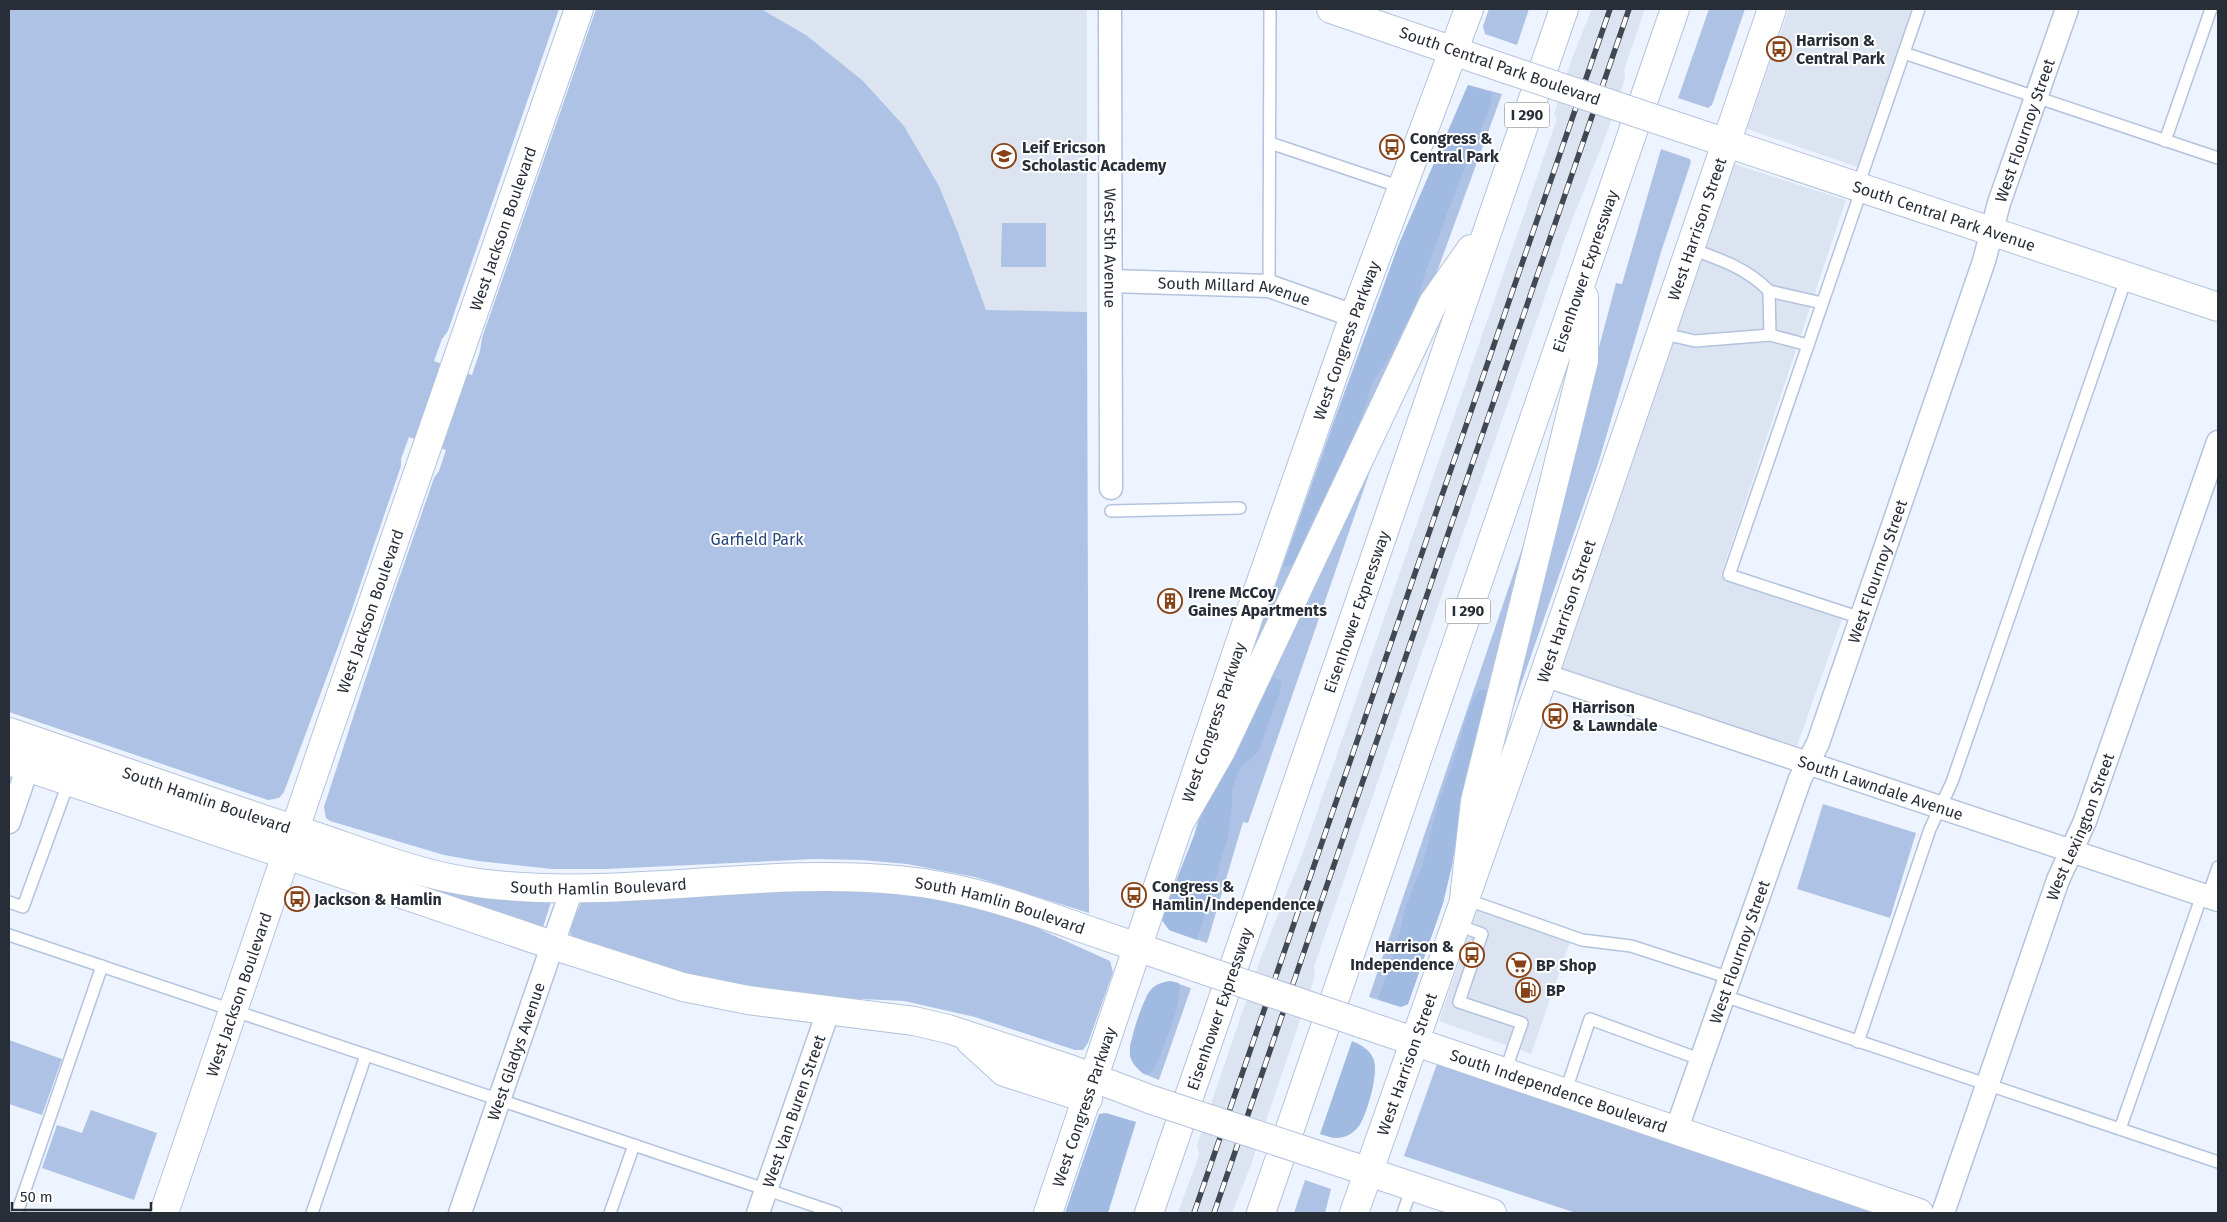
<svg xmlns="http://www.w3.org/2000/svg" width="2227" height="1222" font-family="'Fira Sans',sans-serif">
  <rect width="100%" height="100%" fill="#edf4ff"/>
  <g fill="#dce4f1">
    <polygon points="761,9 1087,9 1087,312 986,311 957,230 939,186 904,126 806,35"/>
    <polygon points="1592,9 1645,9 1624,70 1625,79 1607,133 1567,233 1482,478 1314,967 1315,976 1251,1165 1232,1213 1178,1213 1199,1155 1197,1145 1214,1095 1261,957 1301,858 1557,119 1554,114 1572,58"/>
    <polygon points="1789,9 1912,9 1857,167 1747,129"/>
    <polygon points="1734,164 1846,200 1721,575 1842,619 1797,746 1559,667"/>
    <polygon points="1479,904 1572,936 1531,1054 1439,1021"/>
  </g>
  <g fill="#adc2e5">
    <polygon points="9,9 559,9 448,331 442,339 434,361 472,375 480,351 482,338 596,9 761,9 806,35 863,81 904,126 939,186 957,230 986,310 1087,312 1089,913 975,877 907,864 862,860 814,859 606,869 552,869 478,861 444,855 330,821 326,818 324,807 387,613 434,478 439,471 446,450 409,437 401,459 401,466 352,609 284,792 279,798 268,800 9,712"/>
    <polygon points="1489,9 1529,9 1517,45 1485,34 1483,26"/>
    <polygon points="1709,9 1745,9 1712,105 1708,108 1678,98"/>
    <polygon points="1468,85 1502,94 1438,269 1256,663 1254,646 1334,420 1399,244"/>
    <polygon points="1661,149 1690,159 1691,162 1661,252 1598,464 1519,690 1497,760 1563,483 1616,283 1622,284"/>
    <polygon points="1002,223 1046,223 1046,267 1001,267"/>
    <polygon points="1376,454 1248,823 1243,822 1207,943 1169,930 1198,821"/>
    <polygon points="1526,537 1465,779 1452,865 1443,903 1408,1004 1401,1007 1369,997"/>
    <polygon points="1823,804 1916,833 1890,918 1797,889"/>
    <polygon points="397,880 426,886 550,899 551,902 543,927 540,930"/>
    <polygon points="845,885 960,901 1017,919 1110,961 1113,972 1088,1043 1083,1050 1075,1050 975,1017 904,1001 797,996 712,984 571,938 570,930 583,898"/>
    <polygon points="1170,981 1191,988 1159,1080 1144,1074 1139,1070 1130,1055 1130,1045 1147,995 1152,988"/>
    <polygon points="9,1040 62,1059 42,1115 9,1104"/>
    <polygon points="1437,1064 1881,1213 1576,1213 1404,1156"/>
    <polygon points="91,1110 157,1133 134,1200 42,1168 57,1125 82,1133"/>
    <polygon points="1305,1180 1331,1189 1325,1213 1294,1213"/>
  </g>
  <g fill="#a0bae2">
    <polygon points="1468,85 1492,92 1491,105 1459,182 1426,270 1417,303 1387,361 1372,382 1365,408 1346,454 1308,529 1295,563 1286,567 1283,566 1399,244"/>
    <polygon points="1274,677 1282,682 1280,692 1258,752 1240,768 1232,789 1232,806 1227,840 1197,940 1169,930 1161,919 1208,800 1267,687"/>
    <polygon points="1481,689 1489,692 1465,779 1452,865 1443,903 1408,1004 1401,1007 1379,1000 1379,997 1400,932 1406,905 1422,867 1438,805 1456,754 1467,715 1474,698"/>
    <path d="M1170,981L1179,983C1183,1001 1163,1048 1156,1066L1149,1074H1144C1138,1069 1132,1064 1130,1056C1128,1044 1143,997 1152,989C1156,984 1163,982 1170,981Z"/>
    <path d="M1352,1041C1361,1045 1369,1049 1373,1058C1380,1071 1367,1114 1359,1126C1355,1131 1349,1136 1343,1137C1335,1140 1327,1136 1320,1134Z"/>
    <polygon points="1106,1113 1136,1122 1108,1213 1065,1213 1099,1114"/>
  </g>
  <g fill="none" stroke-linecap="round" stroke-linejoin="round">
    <defs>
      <g id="lane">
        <polyline points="1904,53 2218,158"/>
        <polyline points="2165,141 2211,9"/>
        <polyline points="1270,143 1401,187"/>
        <polyline points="1858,186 1919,9"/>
        <path d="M1689,248C1719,259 1747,268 1769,291L1770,335"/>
        <polyline points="1269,286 1270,9"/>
        <polyline points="1769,291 1822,303"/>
        <polyline points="1660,333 1695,341 1770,335 1808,345"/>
        <polyline points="1111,511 1240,508"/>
        <polyline points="1861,618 1729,575 1862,188"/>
        <polyline points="2208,896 2218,867"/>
        <polyline points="1465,899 1582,940 1631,946 1730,978"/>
        <polyline points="9,902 23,907 69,781"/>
        <polyline points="1455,924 1482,934 1459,1002 1522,1023 1505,1072"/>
        <polyline points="9,935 836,1213"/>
        <polyline points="1724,996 2218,1162"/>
        <polyline points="1858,1042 1930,829 1952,782 2127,276"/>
        <polyline points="1565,1093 1590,1019 1702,1060"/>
        <polyline points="2120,1129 2202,895"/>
        <polyline points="17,1213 102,966"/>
        <polyline points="312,1213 366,1055"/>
        <polyline points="610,1213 634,1145"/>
        <polyline points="1403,1213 1412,1186"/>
      </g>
      <g id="street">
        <path id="s1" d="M1110,9L1111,488"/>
        <path id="s2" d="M1111,281L1269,286L1354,316"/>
        <path id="s3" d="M1544,675L2218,900"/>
        <polyline points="9,822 33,752"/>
        <path id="s4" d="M1676,1131L1800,779L1818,743L1984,261L1999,203L2067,9"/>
        <path id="s5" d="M460,1213L572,889"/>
        <path id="s6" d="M758,1213L829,1009"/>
        <path id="s7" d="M1943,1213L2058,880L2085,821L2218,442"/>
      </g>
      <g id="secondary">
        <polyline points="1331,9 1506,69"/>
        <path id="s8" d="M1670,124L2218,307"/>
        <path id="s9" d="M9,732C112,767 215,804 318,837C371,855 423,876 478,883C617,901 758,867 897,880C962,886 1015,904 1076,926C1117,940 1157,954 1198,968"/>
        <polyline points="9,761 552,945 683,987 748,1000 914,1021 948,1029 1070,1069 1152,1100"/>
        <path id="s10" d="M1360,1023L1919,1213"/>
        <polyline points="970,1041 1004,1072 1088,1099"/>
        <polyline points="1315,1154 1492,1213"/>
        <path id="s11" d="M164,1213L329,729L579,9"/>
        <path id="s12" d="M1048,1213L1249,616L1354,316L1469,9"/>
        <path id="s13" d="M1354,1213L1544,675L1772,9"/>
      </g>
      <g id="highway">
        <polyline points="1179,824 1221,751 1433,303 1471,249"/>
        <polyline points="1464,899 1475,801 1584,361 1584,297"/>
        <path id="s14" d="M1149,1213L1564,9"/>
        <path id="s15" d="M1261,1213L1675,9"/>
      </g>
    </defs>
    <use href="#lane" stroke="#b3c3dd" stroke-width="14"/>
    <use href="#street" stroke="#b3c3dd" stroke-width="25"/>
    <use href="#secondary" stroke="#b3c3dd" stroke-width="30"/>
    <use href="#highway" stroke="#b3c3dd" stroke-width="30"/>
    <use href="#lane" stroke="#fff" stroke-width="11"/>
    <use href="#street" stroke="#fff" stroke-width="22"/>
    <use href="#secondary" stroke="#fff" stroke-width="28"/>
    <use href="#highway" stroke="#fff" stroke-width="28"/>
    <defs>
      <g id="rail">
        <polyline points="1194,1213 1610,9"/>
        <polyline points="1214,1213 1629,9"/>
      </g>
    </defs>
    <use href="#rail" stroke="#424852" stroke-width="5.5"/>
    <use href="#rail" stroke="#fff" stroke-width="4" stroke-dasharray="11" stroke-linecap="butt"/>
    <defs>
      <g id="secondary-bridge">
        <polyline points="1506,69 1670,124"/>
        <polyline points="1198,968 1360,1023"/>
        <polyline points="1152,1100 1315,1154"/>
      </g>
    </defs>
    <use href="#secondary-bridge" stroke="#b3c3dd" stroke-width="30" stroke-linecap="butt"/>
    <use href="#secondary-bridge" stroke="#fff" stroke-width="28"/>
  </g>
  <defs>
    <symbol id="bus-ring" viewBox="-11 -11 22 22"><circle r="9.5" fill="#fff" stroke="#874317" stroke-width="1.5"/><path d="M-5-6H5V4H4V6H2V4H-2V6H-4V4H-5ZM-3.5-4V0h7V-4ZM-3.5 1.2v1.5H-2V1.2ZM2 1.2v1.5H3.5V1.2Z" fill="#874317"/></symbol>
    <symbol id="school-ring" viewBox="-11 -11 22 22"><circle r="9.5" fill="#fff" stroke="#874317" stroke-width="1.5"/><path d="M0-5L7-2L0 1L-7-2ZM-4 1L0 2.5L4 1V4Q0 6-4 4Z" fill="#874317"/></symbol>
    <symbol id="building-ring" viewBox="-11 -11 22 22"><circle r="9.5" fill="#fff" stroke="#874317" stroke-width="1.5"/><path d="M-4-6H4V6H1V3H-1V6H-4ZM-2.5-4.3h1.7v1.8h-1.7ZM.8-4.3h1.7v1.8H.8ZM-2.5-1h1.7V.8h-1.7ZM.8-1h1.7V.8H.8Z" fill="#874317"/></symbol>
    <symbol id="supermarket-ring" viewBox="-11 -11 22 22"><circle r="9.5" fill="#fff" stroke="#874317" stroke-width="1.5"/><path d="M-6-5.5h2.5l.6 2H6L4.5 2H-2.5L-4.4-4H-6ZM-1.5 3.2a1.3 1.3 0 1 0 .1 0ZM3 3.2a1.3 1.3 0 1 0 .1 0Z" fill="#874317"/></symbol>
    <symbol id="fuel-ring" viewBox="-11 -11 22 22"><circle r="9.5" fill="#fff" stroke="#874317" stroke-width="1.5"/><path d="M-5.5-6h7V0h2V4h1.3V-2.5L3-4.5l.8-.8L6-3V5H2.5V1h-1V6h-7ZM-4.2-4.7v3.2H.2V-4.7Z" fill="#874317"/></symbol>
  </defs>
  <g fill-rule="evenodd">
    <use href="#bus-ring" x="1765" y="35" width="28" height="28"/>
    <use href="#bus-ring" x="1378" y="133" width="28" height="28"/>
    <use href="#school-ring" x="990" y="142" width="28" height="28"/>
    <use href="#building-ring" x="1156" y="587" width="28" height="28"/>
    <use href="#bus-ring" x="1541" y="702" width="28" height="28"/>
    <use href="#bus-ring" x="1120" y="881" width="28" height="28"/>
    <use href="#bus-ring" x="283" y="885" width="28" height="28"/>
    <use href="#bus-ring" x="1458" y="941" width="28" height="28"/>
    <use href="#supermarket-ring" x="1505" y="951" width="28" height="28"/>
    <use href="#fuel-ring" x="1514" y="976" width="28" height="28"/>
  </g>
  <g text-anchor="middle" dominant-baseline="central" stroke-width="4" stroke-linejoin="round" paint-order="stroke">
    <g fill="#fff" stroke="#686d74" stroke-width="1">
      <rect x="1504.5" y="102.5" width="45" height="25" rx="4"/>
      <rect x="1445.5" y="598.5" width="45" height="25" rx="4"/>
    </g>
    <g font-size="15" font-weight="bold" fill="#282e38">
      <text x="1527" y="115">I 290</text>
      <text x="1468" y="611">I 290</text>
    </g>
    <g font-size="16" font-weight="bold" fill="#282e38" stroke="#fff" text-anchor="start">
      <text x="1796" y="40">Harrison &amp;<tspan x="1796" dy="18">Central Park</tspan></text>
      <text x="1410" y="138">Congress &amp;<tspan x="1410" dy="18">Central Park</tspan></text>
      <text x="1022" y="147">Leif Ericson<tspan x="1022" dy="18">Scholastic Academy</tspan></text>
      <text x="1188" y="592">Irene McCoy<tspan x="1188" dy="18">Gaines Apartments</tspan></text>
      <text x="1572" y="707">Harrison<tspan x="1572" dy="18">&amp; Lawndale</tspan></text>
      <text x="1152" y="886">Congress &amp;<tspan x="1152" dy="18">Hamlin/Independence</tspan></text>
      <text x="314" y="899">Jackson &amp; Hamlin</text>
      <text x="1454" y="946" text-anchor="end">Harrison &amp;<tspan x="1454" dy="18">Independence</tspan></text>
      <text x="1536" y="965">BP Shop</text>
      <text x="1546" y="990">BP</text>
    </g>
    <g font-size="16" fill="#282e38" stroke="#fff">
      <text transform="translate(1500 66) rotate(19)">South Central Park Boulevard</text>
      <text stroke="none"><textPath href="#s4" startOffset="1060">West Flournoy Street</textPath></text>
      <text stroke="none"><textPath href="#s8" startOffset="289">South Central Park Avenue</textPath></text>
      <text stroke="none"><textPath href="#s11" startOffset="1041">West Jackson Boulevard</textPath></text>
      <text stroke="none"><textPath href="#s13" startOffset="1042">West Harrison Street</textPath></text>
      <text stroke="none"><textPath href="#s1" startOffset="239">West 5th Avenue</textPath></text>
      <text stroke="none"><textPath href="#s15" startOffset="996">Eisenhower Expressway</textPath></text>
      <text stroke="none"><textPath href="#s2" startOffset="124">South Millard Avenue</textPath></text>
      <text stroke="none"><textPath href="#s12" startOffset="922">West Congress Parkway</textPath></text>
      <text stroke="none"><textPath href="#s4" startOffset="595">West Flournoy Street</textPath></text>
      <text stroke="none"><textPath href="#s11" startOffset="636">West Jackson Boulevard</textPath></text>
      <text stroke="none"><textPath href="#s14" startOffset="636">Eisenhower Expressway</textPath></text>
      <text stroke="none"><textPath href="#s13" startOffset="638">West Harrison Street</textPath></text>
      <text stroke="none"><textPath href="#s12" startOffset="518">West Congress Parkway</textPath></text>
      <text stroke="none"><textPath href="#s3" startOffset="355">South Lawndale Avenue</textPath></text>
      <text stroke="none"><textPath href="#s9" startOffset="209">South Hamlin Boulevard</textPath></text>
      <text stroke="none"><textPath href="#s7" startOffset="410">West Lexington Street</textPath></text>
      <text stroke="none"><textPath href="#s9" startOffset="614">South Hamlin Boulevard</textPath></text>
      <text stroke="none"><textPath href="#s9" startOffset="1019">South Hamlin Boulevard</textPath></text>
      <text stroke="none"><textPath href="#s4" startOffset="190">West Flournoy Street</textPath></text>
      <text stroke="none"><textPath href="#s11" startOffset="231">West Jackson Boulevard</textPath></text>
      <text stroke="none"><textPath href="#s14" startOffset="216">Eisenhower Expressway</textPath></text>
      <text stroke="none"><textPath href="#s5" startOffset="171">West Gladys Avenue</textPath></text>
      <text stroke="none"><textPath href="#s13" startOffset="158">West Harrison Street</textPath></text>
      <text stroke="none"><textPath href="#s10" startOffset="210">South Independence Boulevard</textPath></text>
      <text stroke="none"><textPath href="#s12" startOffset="112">West Congress Parkway</textPath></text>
      <text stroke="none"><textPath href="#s6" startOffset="108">West Van Buren Street</textPath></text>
    </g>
    <g font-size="16" fill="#27467a" stroke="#fff">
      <text x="757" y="539">Garfield Park</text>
    </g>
  </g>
  <rect width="2227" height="1222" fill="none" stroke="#282e38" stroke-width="20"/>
  <path d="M12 1202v8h139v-8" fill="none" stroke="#282e38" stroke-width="2.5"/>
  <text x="20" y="1202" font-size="15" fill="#282e38" stroke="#ffffff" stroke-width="4" paint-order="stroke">50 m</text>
</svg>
